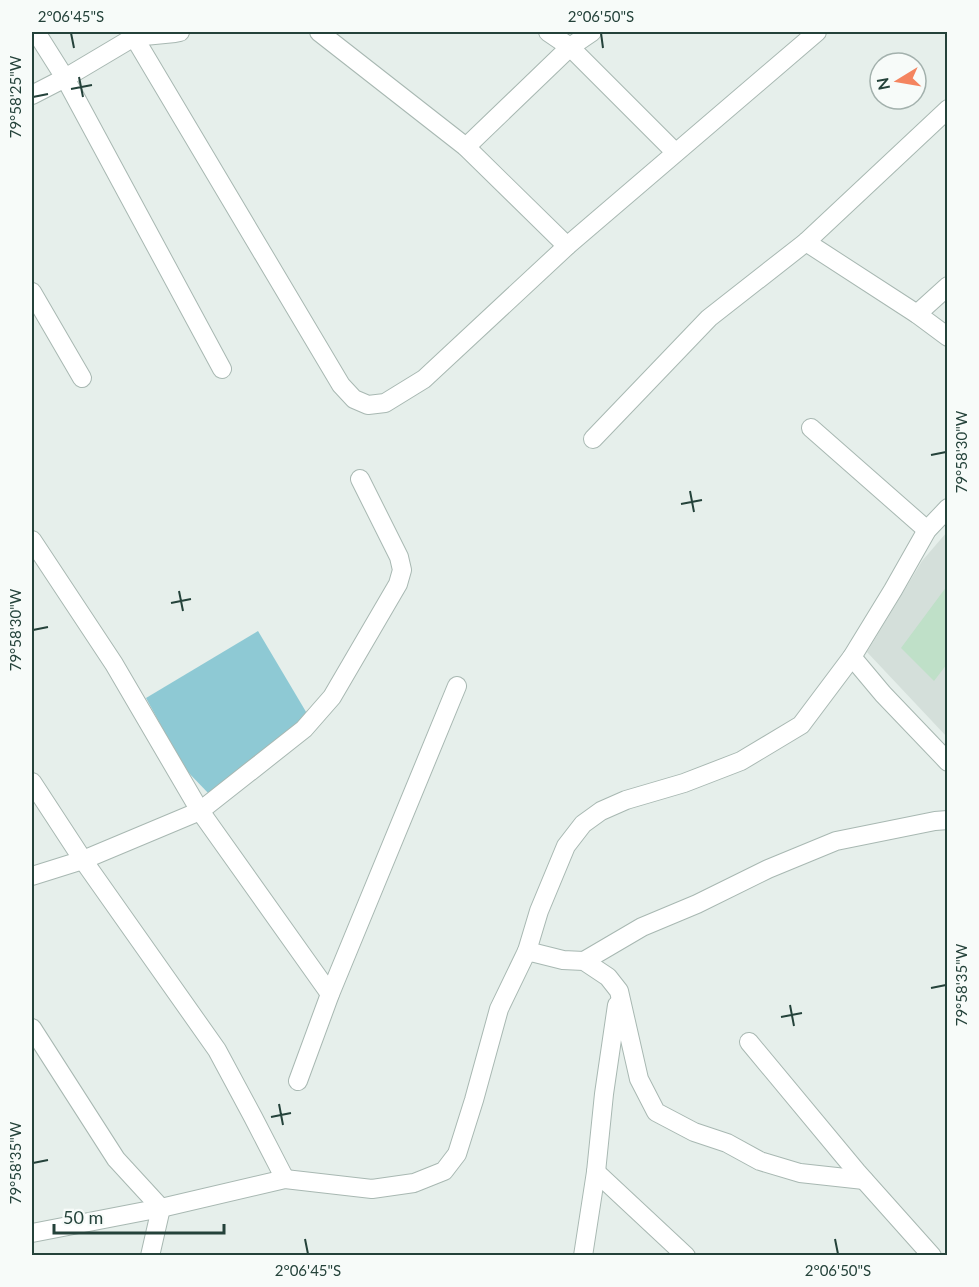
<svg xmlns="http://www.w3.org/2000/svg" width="979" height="1287" font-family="Lato,sans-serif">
  <rect width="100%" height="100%" fill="#e6efeb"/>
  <polygon fill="#d4dfda" points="947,532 947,737 867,652 922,561"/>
  <polygon fill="#bfe0c8" points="947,586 947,664 934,681 901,648"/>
  <polygon fill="#8ec9d4" points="258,631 315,727 211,796 184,768 146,698"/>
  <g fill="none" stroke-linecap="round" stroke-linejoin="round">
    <defs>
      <g id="minor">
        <polyline points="36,32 65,78 222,369"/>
        <polyline points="139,32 134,37 341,385 354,399 368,405 385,403 424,379 567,246 817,32"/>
        <polyline points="319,32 466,147 567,246"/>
        <polyline points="548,32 570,47 675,152"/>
        <polyline points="32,95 65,78 134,37 175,33 180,32"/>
        <polyline points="466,147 570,47 592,32"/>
        <polyline points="806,242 917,314 948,337"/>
        <polyline points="32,292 82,378"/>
        <polyline points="917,314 948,286"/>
        <polyline points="811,428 927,530"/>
        <polyline points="593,439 709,318 806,242 948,109"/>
        <polyline points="32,540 114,664 200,811 330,994"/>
        <polyline points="852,657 883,694 948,762"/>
        <polyline points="32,782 83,860 217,1050 253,1117 285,1179"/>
        <polyline points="32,876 83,860 200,811 304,729 332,697 398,584 402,570 399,557 360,479"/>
        <polyline points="527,951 539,911 566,846 583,824 601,811 626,800 684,783 741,761 801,725 852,657 893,590 927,530 948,508"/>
        <polyline points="584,961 642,927 697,904 768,869 836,841 935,821 948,820"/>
        <polyline points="32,1028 116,1159 161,1208 150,1256"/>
        <polyline points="749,1042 857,1172 932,1256"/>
        <polyline points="298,1081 330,994 457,686"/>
        <polyline points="596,1172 686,1256"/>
        <polyline points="32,1233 161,1208 285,1179 372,1189 414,1183 444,1171 457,1154 474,1100 499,1009 527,951 563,960 584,961 608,977 619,991 639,1079 656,1112 694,1132 727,1143 760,1161 800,1173 864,1180"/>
        <polyline points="583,1256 596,1172 604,1094 617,1005"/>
      </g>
    </defs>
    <use href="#minor" stroke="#a8b8b2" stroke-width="20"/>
    <use href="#minor" stroke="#fff" stroke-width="18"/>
  </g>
  <path fill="none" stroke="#24423a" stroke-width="2" d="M71,33L74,48M601,33L603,48M79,77L83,97M71,89L92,85M33,97L48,94M931,455L946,452M690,491L694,512M681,504L702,500M179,591L183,611M171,603L191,599M33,630L48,627M931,988L946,985M790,1005L794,1026M781,1017L802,1013M279,1104L283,1125M271,1117L291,1113M33,1163L48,1160M305,1239L308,1254M835,1239L838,1254"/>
  <rect width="979" height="1287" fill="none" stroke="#f7fbf9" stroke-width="66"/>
  <g transform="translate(898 81) rotate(259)"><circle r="28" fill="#f7fbf9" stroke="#a3b1ad" stroke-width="1.5"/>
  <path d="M0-4.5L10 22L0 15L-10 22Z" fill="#f4845f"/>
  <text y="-9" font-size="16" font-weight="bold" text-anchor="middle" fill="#24423a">N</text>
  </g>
  <path d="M54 1224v9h170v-9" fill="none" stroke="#24423a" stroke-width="3"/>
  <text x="63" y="1224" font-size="18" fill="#24423a" stroke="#f7fbf9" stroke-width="4.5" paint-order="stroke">50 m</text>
  <rect x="33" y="33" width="913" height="1221" fill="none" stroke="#24423a" stroke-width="2"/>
  <g font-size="15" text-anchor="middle" fill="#24423a">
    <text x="71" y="22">2°06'45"S</text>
    <text x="601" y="22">2°06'50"S</text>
    <text transform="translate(16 97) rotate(-90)" y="5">79°58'25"W</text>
    <text transform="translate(962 452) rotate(-90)" y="5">79°58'30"W</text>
    <text transform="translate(16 630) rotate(-90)" y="5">79°58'30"W</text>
    <text transform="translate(962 985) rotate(-90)" y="5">79°58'35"W</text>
    <text transform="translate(16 1163) rotate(-90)" y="5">79°58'35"W</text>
    <text x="308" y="1276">2°06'45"S</text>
    <text x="838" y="1276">2°06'50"S</text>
  </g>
</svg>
